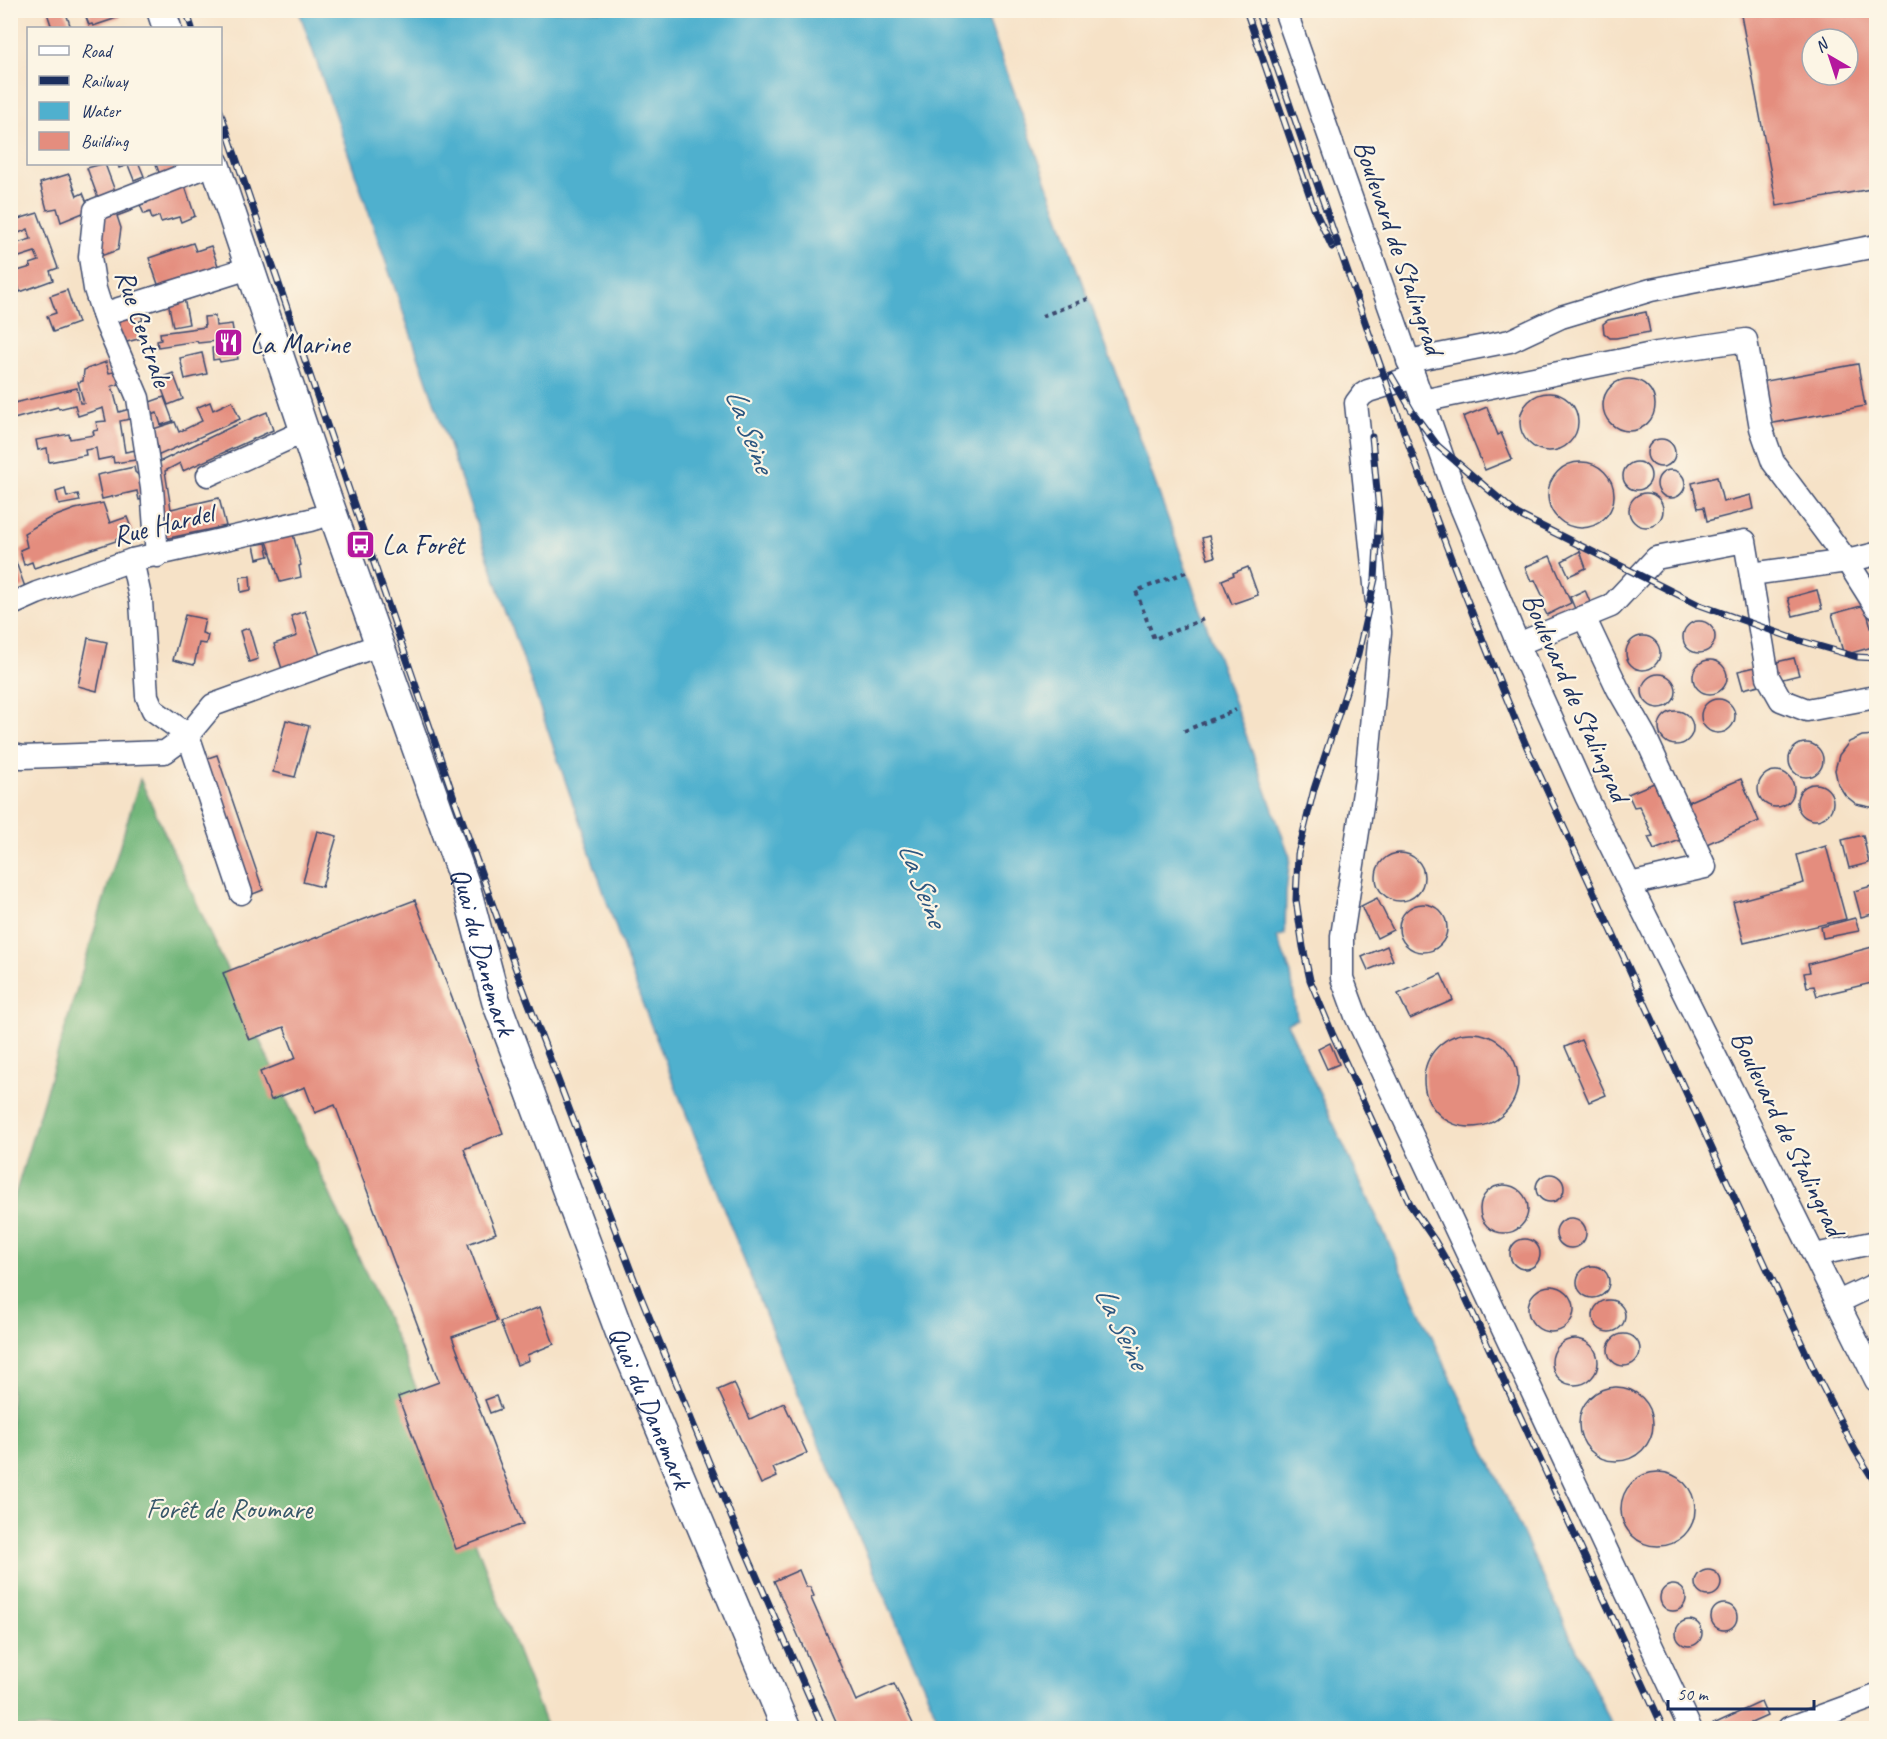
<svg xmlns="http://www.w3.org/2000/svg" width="1887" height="1739" font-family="Caveat,sans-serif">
  <rect width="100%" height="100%" fill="#fcf5e5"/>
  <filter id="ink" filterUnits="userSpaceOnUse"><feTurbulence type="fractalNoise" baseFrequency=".0167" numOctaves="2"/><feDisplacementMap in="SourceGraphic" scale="12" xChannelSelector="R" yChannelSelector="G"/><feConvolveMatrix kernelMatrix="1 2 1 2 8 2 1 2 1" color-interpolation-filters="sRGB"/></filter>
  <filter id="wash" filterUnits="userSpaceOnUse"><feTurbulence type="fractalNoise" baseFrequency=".008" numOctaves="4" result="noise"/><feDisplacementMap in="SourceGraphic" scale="24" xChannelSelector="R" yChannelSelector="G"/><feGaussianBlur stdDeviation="1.35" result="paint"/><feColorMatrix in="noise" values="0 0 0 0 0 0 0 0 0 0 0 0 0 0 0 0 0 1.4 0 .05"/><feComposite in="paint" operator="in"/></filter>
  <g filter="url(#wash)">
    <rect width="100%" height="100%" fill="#f6e2c7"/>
    <polygon fill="#72b67a" stroke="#46726c" stroke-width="1.5" points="140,779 403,1354 547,1728 11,1728 11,1208"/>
    <polygon fill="#4fb0ce" stroke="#357096" stroke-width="1.5" points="299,11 985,11 1290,857 1286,893 1285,934 1277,937 1291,974 1297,1019 1287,1023 1613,1728 942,1728 799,1399 641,1000"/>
    <g id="blocks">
      <g fill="#e48d7e" fill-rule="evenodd">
        <polygon points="56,10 65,10 71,28 52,28 47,13"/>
        <polygon points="88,10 118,10 120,17 93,26 92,24 89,25 86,17 90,15"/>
        <path d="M1740,10H1876V188L1777,206ZM1812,39H1848V75H1812Z"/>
        <polygon points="102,164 105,164 118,199 101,206 87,168"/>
        <polygon points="118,164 139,164 144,176 134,180 128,165 119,168"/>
        <polygon points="156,164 179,164 174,166 177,174 162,181"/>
        <polygon points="69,174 77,196 83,193 90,210 61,222 57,208 47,210 40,183"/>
        <polygon points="183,180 195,216 181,222 179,217 161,222 159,216 152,219 150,212 144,214 140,205 147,203 144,196"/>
        <polygon points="129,202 133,210 117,216 121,228 118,250 95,258 100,214"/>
        <polygon points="15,208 18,219 38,213 58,268 50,271 53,280 20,292 14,272 31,267 30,264 39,261 35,252 13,259 10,245 31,239 28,229 14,235 10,223 10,210"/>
        <polygon points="193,243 196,251 211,246 221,274 161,293 149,258"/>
        <polygon points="67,290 78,323 53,332 47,316 56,313 50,296"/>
        <polygon points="184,298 189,324 173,327 168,301"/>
        <polygon points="138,307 143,320 135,323 142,338 119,344 106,317"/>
        <polygon points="1646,312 1650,332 1616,338 1610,338 1604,333 1603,324 1608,320"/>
        <polygon points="215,316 216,326 232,324 238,359 220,362 219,359 213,360 212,348 217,347 217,341 198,343 197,341 158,347 157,341 161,340 160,333 205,327 204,317"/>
        <polygon points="202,353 207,374 185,379 180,358"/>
        <polygon points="106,362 109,373 119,371 123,383 112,386 119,412 133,408 135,418 120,421 125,452 141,449 143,459 114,463 113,457 98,460 96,448 85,450 86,455 49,462 47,448 38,450 36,440 69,434 70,439 94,435 93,431 98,430 96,422 106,421 103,408 78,416 75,405 59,409 58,407 10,420 10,404 77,388 80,403 84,403 78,382 83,381 84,370"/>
        <polygon points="1858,364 1865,406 1769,424 1761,382"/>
        <polygon points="173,373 183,399 168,405 158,379"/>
        <circle cx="1629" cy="405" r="26"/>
        <circle cx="1549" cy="422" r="29"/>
        <polygon points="164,397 173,421 161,425 157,413 151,415 147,403"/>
        <polygon points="232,401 240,419 155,457 147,431 175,422 179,432 202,421 196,408 210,402 213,410"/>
        <polygon points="1487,407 1498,435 1501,433 1512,459 1485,470 1463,417"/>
        <polygon points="267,412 273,430 183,471 180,463 165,471 171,509 219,498 226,526 164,539 153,465 231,427"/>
        <circle cx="1661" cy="453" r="14"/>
        <circle cx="1637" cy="476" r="14"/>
        <circle cx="1581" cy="495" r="33"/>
        <polygon points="134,467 135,472 145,481 147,499 139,500 137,491 102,499 97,475"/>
        <circle cx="1671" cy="484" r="14"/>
        <polygon points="1717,477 1723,502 1751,495 1754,509 1707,521 1704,507 1698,508 1692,483"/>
        <polygon points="65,489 67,497 78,494 80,501 59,505 56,492"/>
        <circle cx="1646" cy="510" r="17"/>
        <polygon points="103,503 110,523 127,517 133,533 116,539 116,541 34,568 32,562 24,565 20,550 27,547 24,533 48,519 75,509"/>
        <polygon points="293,534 301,565 299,566 301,577 280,582 267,541"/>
        <polygon points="1209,536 1215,557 1208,559 1202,538"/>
        <polygon points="266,543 269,556 257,559 254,545"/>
        <polygon points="10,546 25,587 10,592"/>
        <polygon points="1580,551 1586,568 1569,576 1562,561"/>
        <polygon points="1550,556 1571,603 1547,615 1540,601 1544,599 1535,580 1531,581 1525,567"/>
        <polygon points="1248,567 1258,595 1232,604 1222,580 1234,575 1233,573"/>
        <polygon points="250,576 251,590 241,592 240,577"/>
        <polygon points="1585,590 1590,602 1575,609 1570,597"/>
        <polygon points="1817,590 1822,609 1793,616 1788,598"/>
        <polygon points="1865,605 1876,646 1844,655 1832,614"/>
        <polygon points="305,611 321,658 283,672 274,644 297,636 291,616"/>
        <polygon points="185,615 205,619 202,633 208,635 206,644 199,643 194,665 173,660"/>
        <circle cx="1699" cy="637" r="16"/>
        <polygon points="249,628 258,659 249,662 240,631"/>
        <circle cx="1643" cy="653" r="17"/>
        <polygon points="88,638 107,642 97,691 78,686"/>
        <polygon points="1794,658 1799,675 1743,689 1738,671"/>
        <circle cx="1710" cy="677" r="17"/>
        <circle cx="1659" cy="691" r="17"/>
        <circle cx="1718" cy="716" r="17"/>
        <circle cx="1676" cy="728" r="17"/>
        <polygon points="286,720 309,726 295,777 273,772"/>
        <polygon points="1876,735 1876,807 1870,807 1856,804 1845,795 1838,784 1835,770 1839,755 1849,742 1862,736"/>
        <circle cx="1806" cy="760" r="17"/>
        <polygon points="217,755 263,890 248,896 202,760"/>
        <circle cx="1776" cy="789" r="18"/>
        <polygon points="1741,779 1759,821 1702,846 1683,804"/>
        <polygon points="1654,783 1680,840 1654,850 1648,837 1653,836 1639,806 1634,807 1628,794"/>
        <circle cx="1815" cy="802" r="18"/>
        <polygon points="317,831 337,836 322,887 303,882"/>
        <polygon points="1863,835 1869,863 1849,868 1842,840"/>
        <polygon points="1826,846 1846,919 1744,943 1733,902 1804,883 1797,855"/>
        <circle cx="1400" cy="877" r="24"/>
        <polygon points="1875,885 1876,913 1861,917 1854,891"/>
        <polygon points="1377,898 1393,930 1377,938 1361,906"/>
        <polygon points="415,900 503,1133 464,1149 496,1233 468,1244 497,1321 452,1337 523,1524 456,1549 398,1397 439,1382 335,1105 315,1113 305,1087 271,1100 260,1072 296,1058 284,1027 249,1040 223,973"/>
        <circle cx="1423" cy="928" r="24"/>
        <polygon points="1855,918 1859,931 1823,938 1821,927"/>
        <polygon points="1387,946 1393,960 1368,970 1362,957"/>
        <polygon points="1876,946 1876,982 1817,996 1814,986 1807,987 1804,973 1810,972 1808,964"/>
        <polygon points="1441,974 1453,1000 1410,1019 1398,994"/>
        <circle cx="1471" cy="1080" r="47"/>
        <polygon points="1581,1040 1606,1095 1589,1102 1565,1047"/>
        <polygon points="1330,1043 1339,1064 1327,1069 1318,1049"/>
        <circle cx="1550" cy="1188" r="14"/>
        <circle cx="1504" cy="1209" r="24"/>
        <circle cx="1571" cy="1233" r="15"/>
        <circle cx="1525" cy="1254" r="15"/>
        <circle cx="1593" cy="1282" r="16"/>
        <circle cx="1551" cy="1309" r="23"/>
        <circle cx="1609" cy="1316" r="16"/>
        <polygon points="540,1307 554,1344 527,1355 529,1360 517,1365 500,1322"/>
        <circle cx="1624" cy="1350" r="16"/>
        <circle cx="1575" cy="1362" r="23"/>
        <polygon points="734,1383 750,1419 784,1403 807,1453 773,1468 777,1477 761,1484 718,1390"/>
        <circle cx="1616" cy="1424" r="37"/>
        <polygon points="496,1396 501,1409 490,1413 485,1400"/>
        <circle cx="1658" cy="1509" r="37"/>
        <polygon points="799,1570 806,1587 810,1587 814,1596 811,1598 856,1701 894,1684 915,1728 839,1728 774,1581"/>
        <circle cx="1708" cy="1583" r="13"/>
        <circle cx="1673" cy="1598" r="13"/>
        <circle cx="1724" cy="1617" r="13"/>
        <circle cx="1689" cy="1633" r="13"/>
        <polygon points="1761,1702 1767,1716 1740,1728 1705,1728"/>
      </g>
    </g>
  </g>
  <g filter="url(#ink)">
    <use href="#blocks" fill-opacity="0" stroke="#3c4a6e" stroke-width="1.5"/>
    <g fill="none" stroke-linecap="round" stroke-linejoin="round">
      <defs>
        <g id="minor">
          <polyline points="1285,10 1454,490 1518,644 1586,796 1876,1380"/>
          <polyline points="103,314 249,268"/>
          <polyline points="1408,361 1510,341 1561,317 1651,290 1876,246"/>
          <polyline points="1414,377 1368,391 1362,395 1356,403 1380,632 1366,779 1342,936 1342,978 1356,1016 1690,1728"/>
          <polyline points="1422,401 1657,353 1746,340 1761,428 1773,462 1847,561 1876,554"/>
          <polyline points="208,475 305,431"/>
          <polyline points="157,556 152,488 138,398 106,323 95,289 90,257 95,210 213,164"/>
          <polyline points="132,560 141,601 147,696 153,710 188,735 213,705 379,645"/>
          <polyline points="1751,574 1847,561 1876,607"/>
          <polyline points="10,605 37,593 132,560 310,520 333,513"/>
          <polyline points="1584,617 1618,689 1645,736 1705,867 1630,884"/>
          <polyline points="1518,644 1611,606 1656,558 1745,541 1768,677 1781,700 1807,710 1876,697"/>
          <polyline points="10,754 22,757 165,752 188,735 241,893"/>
          <polyline points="1815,1255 1876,1242"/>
          <polyline points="1838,1302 1876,1284"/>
          <polyline points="1789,1728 1876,1696"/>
        </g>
        <g id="major">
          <polyline points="161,10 167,28"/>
          <path id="s1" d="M215,164L324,489L466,887L496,1001L620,1333L786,1728"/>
        </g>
      </defs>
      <use href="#minor" stroke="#3c4a6e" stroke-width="25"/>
      <use href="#major" stroke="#3c4a6e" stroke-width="31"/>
      <g stroke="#3c4a6e" stroke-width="4" stroke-dasharray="4.5 4.5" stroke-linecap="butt">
        <polyline points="1042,316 1088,299"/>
        <polyline points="1186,572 1136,591 1154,639 1204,619"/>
        <polyline points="1184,731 1236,710"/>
      </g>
      <use href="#minor" stroke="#fff" stroke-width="22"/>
      <use href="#major" stroke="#fff" stroke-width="28"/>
      <defs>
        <g id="rail">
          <polyline points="186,10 192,28"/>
          <polyline points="1246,10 1315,211 1332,247"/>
          <path d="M1257,10C1343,257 1424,505 1526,745L1812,1366L1855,1450L1876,1484"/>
          <polyline points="220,111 453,795 518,975 639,1292 740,1538 823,1728"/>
          <polyline points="1391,375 1412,411 1438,446 1517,514 1697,604 1798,640 1857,657 1876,658"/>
          <polyline points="1372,437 1379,512 1375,579 1357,658 1314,789 1298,854 1296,900 1303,947 1310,980 1333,1035 1411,1206 1435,1241 1459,1283 1661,1723"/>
        </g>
      </defs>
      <use href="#rail" stroke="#1b2f5e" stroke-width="7"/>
      <use href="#rail" stroke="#fcf5e5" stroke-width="4.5" stroke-dasharray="14" stroke-linecap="butt"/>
    </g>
  </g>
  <defs>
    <symbol id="restaurant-square" viewBox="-11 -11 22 22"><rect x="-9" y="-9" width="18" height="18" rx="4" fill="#b5179e" stroke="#fcf5e5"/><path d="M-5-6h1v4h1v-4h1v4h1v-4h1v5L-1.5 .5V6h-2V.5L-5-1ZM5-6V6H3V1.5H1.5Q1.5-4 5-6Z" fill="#fff"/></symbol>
    <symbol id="bus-square" viewBox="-11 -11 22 22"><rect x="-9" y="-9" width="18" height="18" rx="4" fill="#b5179e" stroke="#fcf5e5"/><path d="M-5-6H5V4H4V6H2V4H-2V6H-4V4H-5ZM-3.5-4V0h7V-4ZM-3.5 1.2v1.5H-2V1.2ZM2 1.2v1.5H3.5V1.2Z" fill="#fff"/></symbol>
  </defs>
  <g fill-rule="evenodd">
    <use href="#restaurant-square" x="212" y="326" width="33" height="33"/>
    <use href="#bus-square" x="344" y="528" width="33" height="33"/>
  </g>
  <g text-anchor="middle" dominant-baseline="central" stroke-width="4.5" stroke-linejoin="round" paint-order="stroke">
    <g font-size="28" fill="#1b2f5e" stroke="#fcf5e5">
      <text transform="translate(1399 247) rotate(71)">Boulevard de Stalingrad</text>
      <text transform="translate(144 328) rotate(71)">Rue Centrale</text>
      <text transform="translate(163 524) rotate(-14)">Rue Hardel</text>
      <text transform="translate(1576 697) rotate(66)">Boulevard de Stalingrad</text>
      <text stroke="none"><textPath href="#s1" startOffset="832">Quai du Danemark</textPath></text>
      <text transform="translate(1788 1133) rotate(64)">Boulevard de Stalingrad</text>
      <text stroke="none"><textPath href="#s1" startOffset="1318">Quai du Danemark</textPath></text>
    </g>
    <g font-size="28" fill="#1b2f5e" stroke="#fcf5e5" text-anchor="start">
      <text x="250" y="343">La Marine</text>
      <text x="382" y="544">La Forêt</text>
    </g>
    <g font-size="28" fill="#38586a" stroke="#fcf5e5">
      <text x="229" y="1508">Forêt de Roumare</text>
    </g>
    <g font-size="30" font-style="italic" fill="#2b5680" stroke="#fcf5e5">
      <text transform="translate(750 430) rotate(69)">La Seine</text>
      <text transform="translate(923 884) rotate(69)">La Seine</text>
      <text transform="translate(1122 1327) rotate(64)">La Seine</text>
    </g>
  </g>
  <rect width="1887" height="1739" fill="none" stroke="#fcf5e5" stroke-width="36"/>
  <rect x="27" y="27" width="195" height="138" fill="#fcf5e5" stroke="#a2a6af" stroke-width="1.5"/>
  <rect x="39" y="46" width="30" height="9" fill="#ffffff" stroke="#a2a6af" stroke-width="1.5"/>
  <text x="81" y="57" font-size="18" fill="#1b2f5e">Road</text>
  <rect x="39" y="76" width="30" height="9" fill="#1b2f5e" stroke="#a2a6af" stroke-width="1.5"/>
  <text x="81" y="87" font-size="18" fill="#1b2f5e">Railway</text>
  <rect x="39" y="102" width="30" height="18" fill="#4fb0ce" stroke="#a2a6af" stroke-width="1.5"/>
  <text x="81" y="117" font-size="18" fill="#1b2f5e">Water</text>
  <rect x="39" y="132" width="30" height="18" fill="#e48d7e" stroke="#a2a6af" stroke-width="1.5"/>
  <text x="81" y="147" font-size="18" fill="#1b2f5e">Building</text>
  <g transform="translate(1830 57) rotate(321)"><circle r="28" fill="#fcf5e5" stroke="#a2a6af" stroke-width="1.5"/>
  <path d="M0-4.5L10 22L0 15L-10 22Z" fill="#b5179e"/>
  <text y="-9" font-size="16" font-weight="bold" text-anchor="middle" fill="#1b2f5e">N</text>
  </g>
  <path d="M1668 1700v9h146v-9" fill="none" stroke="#1b2f5e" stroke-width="3"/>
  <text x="1677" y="1700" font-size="18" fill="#1b2f5e" stroke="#fcf5e5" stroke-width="4.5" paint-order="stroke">50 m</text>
</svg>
